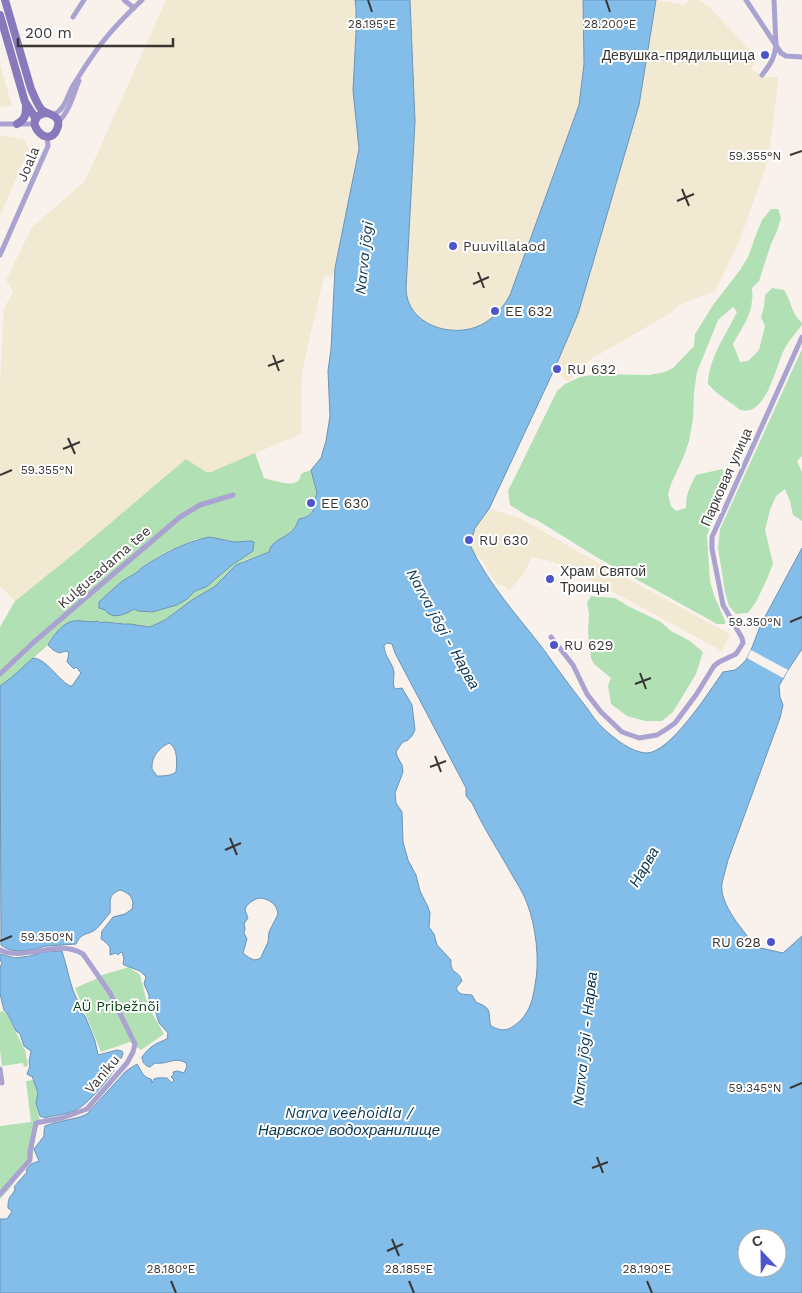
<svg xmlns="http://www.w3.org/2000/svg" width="802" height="1293" font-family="'Work Sans',sans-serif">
  <rect width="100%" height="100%" fill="#f9f2ec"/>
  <g fill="#f2e9d3">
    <polygon points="166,0 355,0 356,8 356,33 353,90 359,149 335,273 331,277 324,276 302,372 301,434 211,472 206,472 81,548 15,601 0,586 0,384 4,308 13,292 6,280 32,227 85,181"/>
    <polygon points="410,0 583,0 584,64 579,105 510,295 506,303 494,316 481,325 470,328 450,330 438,327 425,322 419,319 413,312 407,298 406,289 415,121"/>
    <polygon points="656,0 685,5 688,0 699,0 709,7 757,57 751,69 764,77 778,77 778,84 768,161 739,242 715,291 679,305 671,313 591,359 568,382 554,370 578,314 639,105"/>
    <polygon points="0,64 12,106 0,107"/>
    <polygon points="0,135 24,139 29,149 0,216"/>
    <polygon points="491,509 520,518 602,565 730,634 722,651 569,568 550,561 532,557 524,573 513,586 511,587 512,588 509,591 504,586 498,585 489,573 489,571 481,559 475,555 471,547 474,529"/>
  </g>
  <g fill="#b2e0b5" fill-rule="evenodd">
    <path d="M771,209H778L781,218L777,231L771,244L759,281L752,288C752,292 753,296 752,300C752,315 740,331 733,344L740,362L748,361L759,350L765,326L761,317L764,307L765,295L772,288L784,290C792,302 790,311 802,323V325C794,335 785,345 781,357C775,372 764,417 741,410C738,409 734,405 731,403C722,397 715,392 708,384C709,357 726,335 737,312L733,307L718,320L697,372L694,392L693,419L689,441L684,456L671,484L668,494L671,506L676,511L686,508C686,494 689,488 696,475L722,469L728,479L721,496L707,536L710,581L714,595L725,621V624H717L598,558L537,520L529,517L510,505L508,491L557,391L565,384L580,377L599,374L649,375L665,372L673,368L694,346L695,334L713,305L740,270L748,257L757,232L762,220Z"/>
    <polygon points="802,349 802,456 797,461 802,472 802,521 793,515 790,501 785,489 776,496 770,510 765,530 773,564 767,579 756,602 748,613 736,614 729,606 725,592 718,548 720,529"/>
    <path d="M255,453L264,478C272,480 292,487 298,481C300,479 300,476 302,473L311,470L317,494C312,507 318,514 299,519C296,526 293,531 287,536C280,540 271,543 269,552L243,561L224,576L214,587L175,612L165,620L149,627C137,625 125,624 112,622C106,622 101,623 96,621L93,622L75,621L69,623L59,630L48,645L31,660L11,678L0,686V627L15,601L81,548L186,459L206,472H211ZM197,539L234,542L251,541L253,551L232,565L206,587L195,591L187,599L177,605L152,612L138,611L134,609L130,611L101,609L99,602L122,582L139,571L141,567L168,551Z"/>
    <polygon points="591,596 615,598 628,606 661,622 671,631 690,641 703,652 696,674 673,712 662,721 645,721 627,716 611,704 608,686 611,678 594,664 591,658 588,633 589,614 587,603"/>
    <polygon points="129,967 140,975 148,1006 164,1034 141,1050 130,1042 101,1052 75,988 96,979 102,975"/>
    <polygon points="3,1011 7,1015 25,1050 28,1066 24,1067 23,1063 2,1066 0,1050 0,1012"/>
    <polygon points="34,1080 38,1093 36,1103 40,1121 36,1122 33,1157 9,1189 0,1199 0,1126 31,1122 26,1081"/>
  </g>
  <g fill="#83bdea" stroke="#6d94b3" fill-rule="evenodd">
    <path d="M355,0H410L415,121L406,289C407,325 452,339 481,325C494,318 503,308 510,295L579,105L584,64L583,0H656L639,105L578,314L554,370L489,509L475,528L470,545C488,584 518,616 544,650C558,670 572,689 587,708C592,715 597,723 604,729C615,739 631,752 646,753C670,754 710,690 723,672L735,670L739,667L746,660L751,650L761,624L802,548V649L788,670L779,686L780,697L783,705L780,718L728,860C726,868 724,875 722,883C719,905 744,931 756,947L783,953L802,936V1293H0V1219H7L12,1211L8,1208C8,1205 8,1202 9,1199C10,1195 14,1194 15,1189L14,1187L27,1172L26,1170L31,1164L39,1161L34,1149L44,1136V1131L45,1126L54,1123L80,1117L87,1114L126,1071L137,1064C142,1071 142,1077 151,1079L152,1083L154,1079C159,1077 162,1078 167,1078L172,1083L174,1080L171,1077L174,1074L173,1072L178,1071L184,1073L187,1066L186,1063C174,1056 168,1065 155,1063L150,1067C145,1066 142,1062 142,1057C150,1046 155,1044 167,1039L168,1033L159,1023L155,1010L151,1009L149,1006V995L144,984L146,977L140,971L124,965L123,964L124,959L122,952H121L118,955L116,953L110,955V947C107,944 105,941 101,939L102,931L113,917L125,914L132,909C135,899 130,893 120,890C107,895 111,901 110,913C105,918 101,925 96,929C88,936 82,931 76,944C66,945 57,945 47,946C43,946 40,948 36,949C25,951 10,953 1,945L0,686L11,678L33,658C47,659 57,679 70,686H72L81,673L76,667L74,669L67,662L69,653L66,651L59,653L53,650L48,645C53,636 63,622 74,621C82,620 90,623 98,621L100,623L105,622L124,624H130L149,627L152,626L165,620L192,600L214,587L236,565L269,552C271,540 286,538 293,530C296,527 297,523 299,519C318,515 312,507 317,493L311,470L321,458L326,441L330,416L328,371L331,349L335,268L359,149L353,90L356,33V8ZM387,643L392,644L395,653L466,788V796L472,803C483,827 498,850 511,873C516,882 523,892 527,903C536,926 540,961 535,985C533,999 530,1010 521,1020C510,1030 504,1033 491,1026C488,1019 492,1010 484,1006C482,1004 479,1004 476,1002L472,995C465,994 459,996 456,988L462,981C459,970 450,975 451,960L437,945L434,934L429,927L430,913L428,907L420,891L416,875L408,860L403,842L402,812L396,803L395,793L403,772L402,765L397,756L396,752L399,747L403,742L408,740L412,736L415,730L412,705L402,688L395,689C391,682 396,676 393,668C390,660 384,655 384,645ZM169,743C178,747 177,763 176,772C171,776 163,776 157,776L152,769C151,757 159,748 169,743ZM260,898C269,899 277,904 278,914L269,932L268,942L261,957L259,959L254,960L248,957L243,953L247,939L244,933L245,928L244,924L248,918L245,910C246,904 254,899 260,898ZM747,1238H777V1268H747Z"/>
    <path d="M210,537L234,542L251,541L254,542L253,551L232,565L206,587L195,591L187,599L177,605L152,612L138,611L134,609C125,615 112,620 105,610L99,608V602L121,582L139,571L141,568C163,554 184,542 210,537Z"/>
    <path d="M62,951C66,963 68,975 72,987C74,995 80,1002 79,1010L85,1016L92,1033L95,1041L98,1055L117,1050L122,1051L123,1053C120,1067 89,1104 76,1110C66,1115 55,1115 45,1118L40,1116L36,1103L38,1093L32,1076H30L27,1074L30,1066L29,1062L31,1051L24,1046L20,1034L16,1031L8,1015L4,1010L0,994V967L2,963L0,960V954L15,958L30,956L43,952Z"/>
  </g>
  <polygon fill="#f9f2ec" points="751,650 788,670 783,678 747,658"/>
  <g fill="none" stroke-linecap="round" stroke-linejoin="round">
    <g stroke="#aaa2d0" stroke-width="5">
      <polyline points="124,0 134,8"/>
      <polyline points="746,0 781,53 786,56 802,57"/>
      <polyline points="73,17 84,0"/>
      <path d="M762,75C769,66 775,58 776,45L774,0"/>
      <path d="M53,115C66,109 67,95 74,84C80,75 85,66 91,58C104,38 125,16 142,0"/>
      <path d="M58,122C69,112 73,96 78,83L79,81"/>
      <polyline points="0,124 35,124"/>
      <polyline points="0,255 48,146 47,136"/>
      <polyline points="551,637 573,665 587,694 601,712 622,732 639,738 657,735 668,728 675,723 696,695 714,666 719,662 736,654 743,643 742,638 723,605 712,549 712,537 802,337"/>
      <polyline points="0,674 34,642 180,517 200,505 233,495"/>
      <path d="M0,950C26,962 57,938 83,954L110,993L135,1044L133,1052L127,1063L87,1109L62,1118L36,1123L30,1152V1160L0,1194"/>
      <polyline points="0,1069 2,1083"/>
    </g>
    <g stroke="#8879bc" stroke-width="8">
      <path d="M5,0L31,89C34,95 37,105 42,110C48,115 63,115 57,129C48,152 18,116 47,113"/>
      <polyline points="0,15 25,102 36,119"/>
      <path d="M17,124C26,119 26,114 26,104"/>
    </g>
  </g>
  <path fill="none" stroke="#393634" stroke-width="2" d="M368,0L372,12M606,0L610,12M790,155L802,151M682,189L689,206M677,201L694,194M478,272L484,288M473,284L489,277M273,355L279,371M268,366L284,360M68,438L75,454M63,449L80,442M0,475L12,470M790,622L802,617M640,673L646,689M635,684L651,678M435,756L441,772M430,767L446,761M230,838L237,855M225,850L241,843M0,941L12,936M790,1088L802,1083M597,1157L603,1173M592,1168L608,1162M392,1239L399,1256M387,1251L403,1244M171,1281L176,1293M409,1281L414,1293M647,1281L652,1293"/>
  <g fill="#4e55cb" stroke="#fff" stroke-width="2">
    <circle cx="765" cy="55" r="5"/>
    <circle cx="453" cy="246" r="5"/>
    <circle cx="495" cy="311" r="5"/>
    <circle cx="557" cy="369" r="5"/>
    <circle cx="311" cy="503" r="5"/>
    <circle cx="469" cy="540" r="5"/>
    <circle cx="550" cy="579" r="5"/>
    <circle cx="554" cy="645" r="5"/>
    <circle cx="771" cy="942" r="5"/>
  </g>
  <g text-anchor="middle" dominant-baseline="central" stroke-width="4" stroke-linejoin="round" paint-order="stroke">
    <g font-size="14" fill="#393634" stroke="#fff" text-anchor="start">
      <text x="755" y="55" text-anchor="end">Девушка-прядильщица</text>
      <text x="463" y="246">Puuvillalaod</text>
      <text x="505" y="311">EE 632</text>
      <text x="567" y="369">RU 632</text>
      <text x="321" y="503">EE 630</text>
      <text x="479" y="540">RU 630</text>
      <text x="560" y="571">Храм Святой<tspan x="560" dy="16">Троицы</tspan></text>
      <text x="564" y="645">RU 629</text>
      <text x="761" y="942" text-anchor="end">RU 628</text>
    </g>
    <g font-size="14" fill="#393634" stroke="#fff">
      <text transform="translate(28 164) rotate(-67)">Joala</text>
      <text transform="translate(726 477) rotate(-66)">Парковая улица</text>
      <text transform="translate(104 567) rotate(-41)">Kulgusadama tee</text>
      <text transform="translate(102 1074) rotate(-50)">Vaniku</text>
    </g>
    <g font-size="14" fill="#064215" stroke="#fff">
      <text x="116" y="1006">AÜ Pribežnõi</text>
    </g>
    <g font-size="15" font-style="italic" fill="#073654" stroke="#fff">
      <text transform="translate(364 258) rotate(-84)">Narva jõgi</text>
      <text transform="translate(443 629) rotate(61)">Narva jõgi - Нарва</text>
      <text transform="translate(644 867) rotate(-60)">Нарва</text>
      <text transform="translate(585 1039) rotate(-84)">Narva jõgi - Нарва</text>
      <text x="349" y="1113">Narva veehoidla /<tspan x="349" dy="17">Нарвское водохранилище</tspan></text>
    </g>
  </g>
  <g font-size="12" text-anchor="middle" fill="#393634" stroke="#fff" stroke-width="4" stroke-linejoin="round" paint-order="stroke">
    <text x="372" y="28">28.195°E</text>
    <text x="610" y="28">28.200°E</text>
    <text x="755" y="160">59.355°N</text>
    <text x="47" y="474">59.355°N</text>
    <text x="755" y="626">59.350°N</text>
    <text x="47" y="941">59.350°N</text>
    <text x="755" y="1092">59.345°N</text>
    <text x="171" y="1273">28.180°E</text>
    <text x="409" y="1273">28.185°E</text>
    <text x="647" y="1273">28.190°E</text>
  </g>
  <g transform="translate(762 1253) rotate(338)"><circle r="24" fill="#ffffff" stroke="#b0afae"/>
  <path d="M0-4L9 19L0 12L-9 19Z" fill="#4e55cb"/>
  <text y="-8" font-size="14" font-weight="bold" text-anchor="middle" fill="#393634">С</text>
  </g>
  <path d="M18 38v8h155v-8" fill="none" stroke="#393634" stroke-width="2.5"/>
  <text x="25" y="38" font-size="15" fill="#393634" stroke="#ffffff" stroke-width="4" paint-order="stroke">200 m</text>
</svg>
